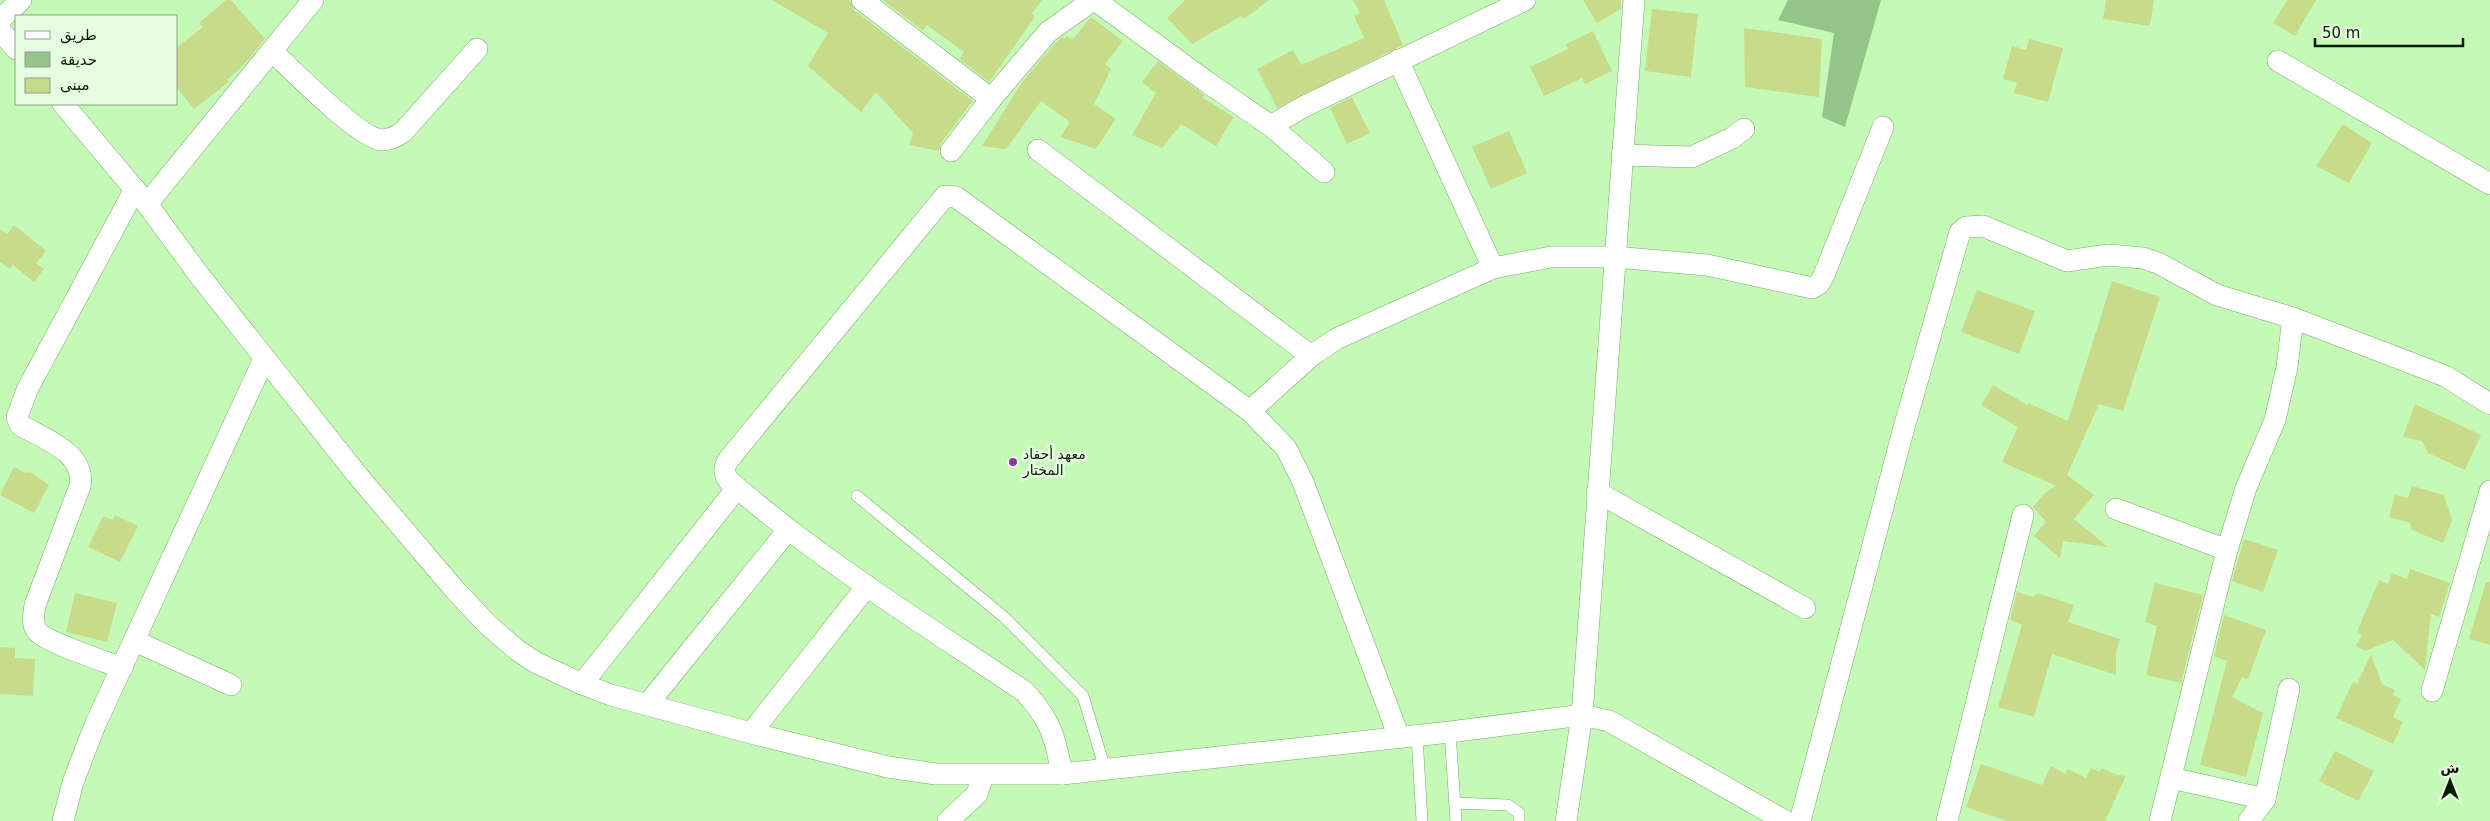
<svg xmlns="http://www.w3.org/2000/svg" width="2490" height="821" font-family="'DejaVu Sans','Noto Sans Arabic',sans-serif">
  <rect width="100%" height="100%" fill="#c4fab6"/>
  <polygon fill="#95c48a" points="1788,0 1881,0 1845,127 1822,117 1834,33 1778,20"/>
  <g fill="#c8db8b">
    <polygon points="226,0 231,0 265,39 244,65 227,80 229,82 194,109 176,87 176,48 203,27 199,23"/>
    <polygon points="772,0 850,0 854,10 973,101 941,143 939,151 909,145 913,133 876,92 861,112 808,66 828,33"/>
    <polygon points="883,0 1042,0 1032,14 1035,17 989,82 959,59 964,52 927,25 923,31"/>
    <polygon points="1185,0 1269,0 1244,19 1241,16 1192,44 1167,18"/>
    <polygon points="1353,0 1384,0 1403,45 1277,108 1257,69 1293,50 1301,65 1364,38 1354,16 1360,13"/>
    <polygon points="1583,0 1621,0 1621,9 1597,23"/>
    <polygon points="2106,0 2154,0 2150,26 2103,19"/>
    <polygon points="2287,0 2316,0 2295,36 2273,23"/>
    <polygon points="1652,9 1698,14 1691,77 1645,71"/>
    <polygon points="1091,17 1123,41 1105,64 1111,69 1094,104 1116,119 1096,149 1060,137 1070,122 1041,101 1006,149 982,146 1022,82 1057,41 1062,37 1065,39 1067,36 1072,40"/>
    <polygon points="1744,28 1822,39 1819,97 1745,87"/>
    <polygon points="1593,31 1612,71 1585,84 1582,78 1544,96 1530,67 1568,49 1566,44"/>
    <polygon points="2029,39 2063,48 2048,102 2014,93 2017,83 2003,79 2012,46 2026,50"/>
    <polygon points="1158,61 1204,95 1203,98 1234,117 1216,146 1181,124 1162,148 1132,135 1156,93 1142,82"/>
    <polygon points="1352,97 1370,133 1347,144 1330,108"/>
    <polygon points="2343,124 2372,143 2349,183 2316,166"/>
    <polygon points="1509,131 1527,173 1491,189 1472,147"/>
    <polygon points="14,225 46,251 36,263 44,269 34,282 13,265 10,269 0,262 0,229 7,234"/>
    <polygon points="2112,281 2160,297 2123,411 2099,404 2067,475 2094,495 2074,519 2108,547 2063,541 2060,558 2034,536 2046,522 2033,507 2046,492 2056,486 2002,462 2018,427 1981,405 1993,385 2027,405 2028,403 2068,421"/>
    <polygon points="1977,290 2035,311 2019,354 1961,332"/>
    <polygon points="2415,404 2481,435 2465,470 2428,453 2422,441 2403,437"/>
    <polygon points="14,467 25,473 30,472 49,485 34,513 0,495"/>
    <polygon points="2412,486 2444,495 2452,520 2443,543 2412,530 2410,523 2389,517 2395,495 2408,498"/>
    <polygon points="115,515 138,526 120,562 88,547 103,516 113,520"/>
    <polygon points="2244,539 2278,550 2263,592 2232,581"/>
    <polygon points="2410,569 2450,583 2439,617 2431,614 2425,670 2393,640 2365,651 2356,646 2362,635 2357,632 2379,580 2388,584 2392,573 2407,579"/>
    <polygon points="2486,582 2490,582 2490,645 2469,639"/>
    <polygon points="2155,583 2203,595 2181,683 2146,675 2157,626 2145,622"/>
    <polygon points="2017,592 2033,597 2038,593 2074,605 2068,622 2120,639 2116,652 2116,675 2052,654 2034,717 1998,707 2022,625 2010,620"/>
    <polygon points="75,593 117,603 107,642 66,632"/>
    <polygon points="2224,615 2266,630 2248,679 2242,677 2232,697 2263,713 2246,777 2200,765 2227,661 2214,656"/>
    <polygon points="0,647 15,648 15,658 35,659 33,696 0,694"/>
    <polygon points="2371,654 2382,684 2395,690 2393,695 2401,699 2393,717 2403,722 2393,744 2336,718 2353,682 2357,684"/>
    <polygon points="2335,751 2374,771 2358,801 2319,781"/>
    <polygon points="1981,764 2042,785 2051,766 2065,774 2068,769 2086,778 2091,768 2100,772 2102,768 2117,775 2126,776 2105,821 2006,821 1966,807"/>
  </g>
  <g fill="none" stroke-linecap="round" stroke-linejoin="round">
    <defs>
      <g id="lane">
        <polyline points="857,496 1004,617 1083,696 1105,769"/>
        <polyline points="1450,732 1456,821"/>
        <polyline points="1417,736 1422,821"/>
        <polyline points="1455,803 1508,805 1519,813 1519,821"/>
      </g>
      <g id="street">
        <polyline points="862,0 991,99"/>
        <polyline points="1095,0 1207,82 1271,126 1301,108 1525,0"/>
        <polyline points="0,20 21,0"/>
        <polyline points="0,30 16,49"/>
        <path d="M272,51C291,69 360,139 382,140C389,140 397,136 403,132L477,49"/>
        <polyline points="1398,60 1493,268"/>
        <polyline points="2278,61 2490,184"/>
        <polyline points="63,104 147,204 199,275 358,476 455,590 488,625 517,650 535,662 582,684 611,695 751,733 888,767 936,774 1062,774 1450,732 1582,715 1609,721 1785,821"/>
        <polyline points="1271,126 1324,172"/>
        <polyline points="1038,150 1311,356"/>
        <polyline points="951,151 991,99 1048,32 1093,0"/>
        <polyline points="1622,155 1692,157 1732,138 1744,129"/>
        <polyline points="147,204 313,0"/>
        <polyline points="1250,411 1311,356 1336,339 1493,268 1551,257 1614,257 1707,265 1812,288 1819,284 1824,275 1883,127"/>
        <polyline points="1597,492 1805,608"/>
        <polyline points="2116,509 2227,550"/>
        <polyline points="135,641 231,685"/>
        <path d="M122,668C107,662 45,642 37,631C31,623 34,614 35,605L80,486C86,453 45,439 20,425L17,417L27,390L135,189"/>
        <polyline points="582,684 737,488"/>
        <polyline points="2432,691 2490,491"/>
        <polyline points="647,705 788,530"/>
        <polyline points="751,733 867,586"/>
        <path d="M1062,774C1055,736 1051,721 1025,692C924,624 820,560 728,480C723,471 724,467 729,459L945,196L956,197L1250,411L1286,448L1303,482L1399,737"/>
        <polyline points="2171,778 2265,799"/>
        <polyline points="63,821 73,782 95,725 264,359"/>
        <polyline points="948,821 977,794 983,775"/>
        <polyline points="1566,821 1582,715 1634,0"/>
        <polyline points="1800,821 1903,431 1960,232 1966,227 1983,226 2067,261 2108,255 2143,258 2158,263 2217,295 2293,318"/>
        <polyline points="1947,821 2023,515"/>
        <polyline points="2160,821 2227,550 2246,488 2275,420 2287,367 2293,318 2445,376 2490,404"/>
        <polyline points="2249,821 2265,799 2289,689"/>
      </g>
    </defs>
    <use href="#lane" stroke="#78aa6b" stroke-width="12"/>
    <use href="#street" stroke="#78aa6b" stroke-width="22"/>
    <use href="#lane" stroke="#fff" stroke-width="11"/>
    <use href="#street" stroke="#fff" stroke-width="21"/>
  </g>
  <circle fill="#8c35a1" stroke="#e7fde2" stroke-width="2" cx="1013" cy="462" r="5"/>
  <g text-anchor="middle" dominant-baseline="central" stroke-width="5" stroke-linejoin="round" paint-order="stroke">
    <g font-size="14" fill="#081c04" stroke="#e7fde2" text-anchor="start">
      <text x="1023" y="454">معهد أحفاد<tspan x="1023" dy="16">المختار</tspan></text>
    </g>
  </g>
  <rect x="15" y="15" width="162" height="90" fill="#e7fde2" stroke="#8ea389"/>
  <rect x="25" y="31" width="25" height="8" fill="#ffffff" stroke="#8ea389"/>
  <text x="60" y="40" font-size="15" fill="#081c04">طريق</text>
  <rect x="25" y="52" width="25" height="15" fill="#95c48a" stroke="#8ea389"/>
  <text x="60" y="65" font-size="15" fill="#081c04">حديقة</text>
  <rect x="25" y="78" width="25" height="15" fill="#c8db8b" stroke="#8ea389"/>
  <text x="60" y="90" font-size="15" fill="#081c04">مبنى</text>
  <g transform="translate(2450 781)" stroke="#e7fde2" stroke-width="4" paint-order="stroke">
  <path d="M0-4L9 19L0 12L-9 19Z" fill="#081c04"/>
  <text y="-8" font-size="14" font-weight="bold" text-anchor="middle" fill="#081c04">ش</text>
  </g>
  <path d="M2315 38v8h148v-8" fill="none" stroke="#081c04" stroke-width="2.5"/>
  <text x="2322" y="38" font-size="15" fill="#081c04" stroke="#e7fde2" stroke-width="4" paint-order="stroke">50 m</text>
</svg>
